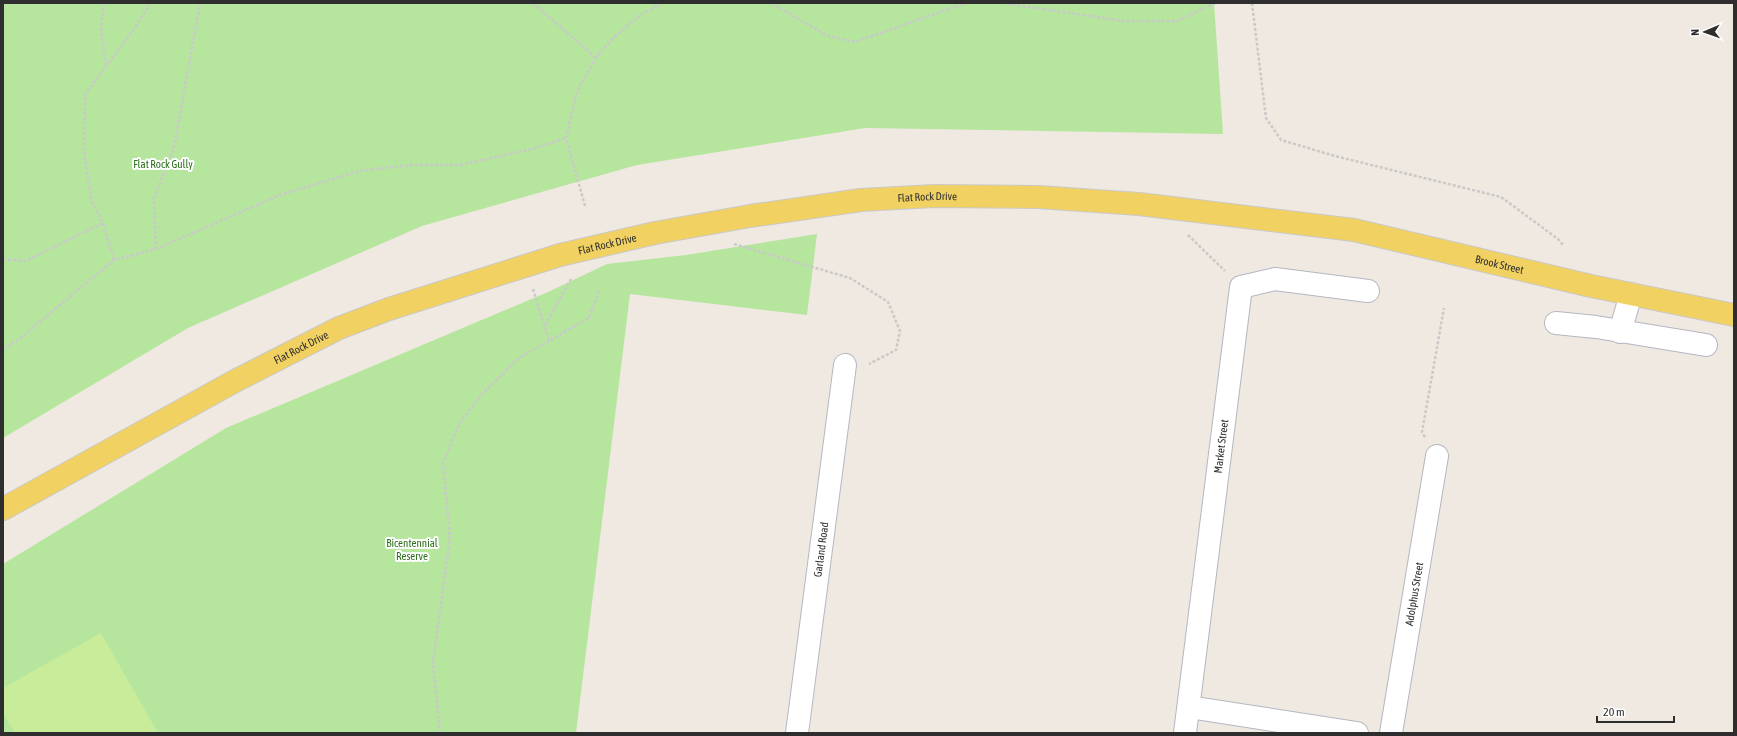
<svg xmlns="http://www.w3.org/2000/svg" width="1737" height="736" font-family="'Asap Condensed',sans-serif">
  <rect width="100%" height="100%" fill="#efe9e1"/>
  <g fill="#b6e59e">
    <polygon points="3,3 1214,3 1223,134 865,128 637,165 422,226 188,328 3,438"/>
    <polygon points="817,234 807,315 630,294 576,733 3,733 3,564 226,428 548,292 607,264 686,255"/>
  </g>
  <polygon fill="#c9ec9a" points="101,633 158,733 15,733 3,713 3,688"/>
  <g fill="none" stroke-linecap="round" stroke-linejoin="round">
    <defs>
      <g id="minor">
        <polyline points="1556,323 1596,327 1706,345"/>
        <polyline points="1620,332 1631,294"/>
        <polyline points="1189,707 1357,733"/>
        <path id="s1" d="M797,733L845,365"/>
        <path id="s2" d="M1185,733L1241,287L1275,279L1368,291"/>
        <path id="s3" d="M1391,733L1437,456"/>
      </g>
      <g id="major">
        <path id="s4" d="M3,509L235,381L339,328L389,309L560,255L655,233L750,216L861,200L934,196L1038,197L1139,204L1354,230L1591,286L1734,315"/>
      </g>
    </defs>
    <use href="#minor" stroke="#b4b7c1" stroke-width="24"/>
    <use href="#major" stroke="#c9c9c9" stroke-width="24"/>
    <g stroke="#c9c9c9" stroke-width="2.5" stroke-dasharray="3 2" stroke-linecap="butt">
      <polyline points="104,3 101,29 106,64"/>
      <polyline points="533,3 596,58"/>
      <polyline points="771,3 828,36 855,42 966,3"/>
      <polyline points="1003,3 1123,21 1177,21 1215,3"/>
      <polyline points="1252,3 1266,118 1281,140 1335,156 1501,197 1558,239 1564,246"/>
      <polyline points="585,206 566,138 577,91 596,58 611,40 639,16 662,3"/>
      <polyline points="1188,235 1225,271"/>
      <polyline points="734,244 850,278 888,302 900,331 896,350 869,364"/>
      <polyline points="156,249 154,198 174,148 200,3"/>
      <polyline points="3,259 25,261 103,223"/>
      <polyline points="114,260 103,223 92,202 84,153 85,94 134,29 150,3"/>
      <polyline points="533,289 549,340"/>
      <polyline points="545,325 572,277"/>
      <polyline points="3,349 18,340 114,260 156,249 280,195 359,171 410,165 460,165 532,149 566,138"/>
      <polyline points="1425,437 1422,432 1444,308"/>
      <polyline points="440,733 433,662 450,538 443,463 459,424 483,393 519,358 589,318 599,290"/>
    </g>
    <use href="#minor" stroke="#fff" stroke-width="22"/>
    <use href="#major" stroke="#f2d163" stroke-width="22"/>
  </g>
  <g text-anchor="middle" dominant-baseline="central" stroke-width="4" stroke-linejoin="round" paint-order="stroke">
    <g font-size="11" fill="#2c6e1b" stroke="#fff">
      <text x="163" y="164">Flat Rock Gully</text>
      <text x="412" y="543">Bicentennial<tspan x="412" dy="13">Reserve</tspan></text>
    </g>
    <g font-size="11" fill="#2e2e2e" stroke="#fff">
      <text stroke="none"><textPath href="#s4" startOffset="987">Flat Rock Drive</textPath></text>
      <text stroke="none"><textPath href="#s4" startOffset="663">Flat Rock Drive</textPath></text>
      <text stroke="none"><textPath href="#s4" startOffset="1565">Brook Street</textPath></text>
      <text stroke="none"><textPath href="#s4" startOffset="339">Flat Rock Drive</textPath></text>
      <text stroke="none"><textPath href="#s2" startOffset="289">Market Street</textPath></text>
      <text stroke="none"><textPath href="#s1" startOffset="185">Garland Road</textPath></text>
      <text stroke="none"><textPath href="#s3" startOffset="141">Adolphus Street</textPath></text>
    </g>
  </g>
  <rect width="1737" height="736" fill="none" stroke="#2e2e2e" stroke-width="8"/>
  <g transform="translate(1705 32) rotate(268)" stroke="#ffffff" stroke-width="3" paint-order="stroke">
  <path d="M0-3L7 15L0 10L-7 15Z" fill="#2e2e2e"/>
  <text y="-6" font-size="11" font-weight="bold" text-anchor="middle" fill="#2e2e2e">N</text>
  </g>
  <path d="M1597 716v6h77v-6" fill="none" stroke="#2e2e2e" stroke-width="2"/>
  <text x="1603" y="716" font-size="12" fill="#2e2e2e" stroke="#ffffff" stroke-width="3" paint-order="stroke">20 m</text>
</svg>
